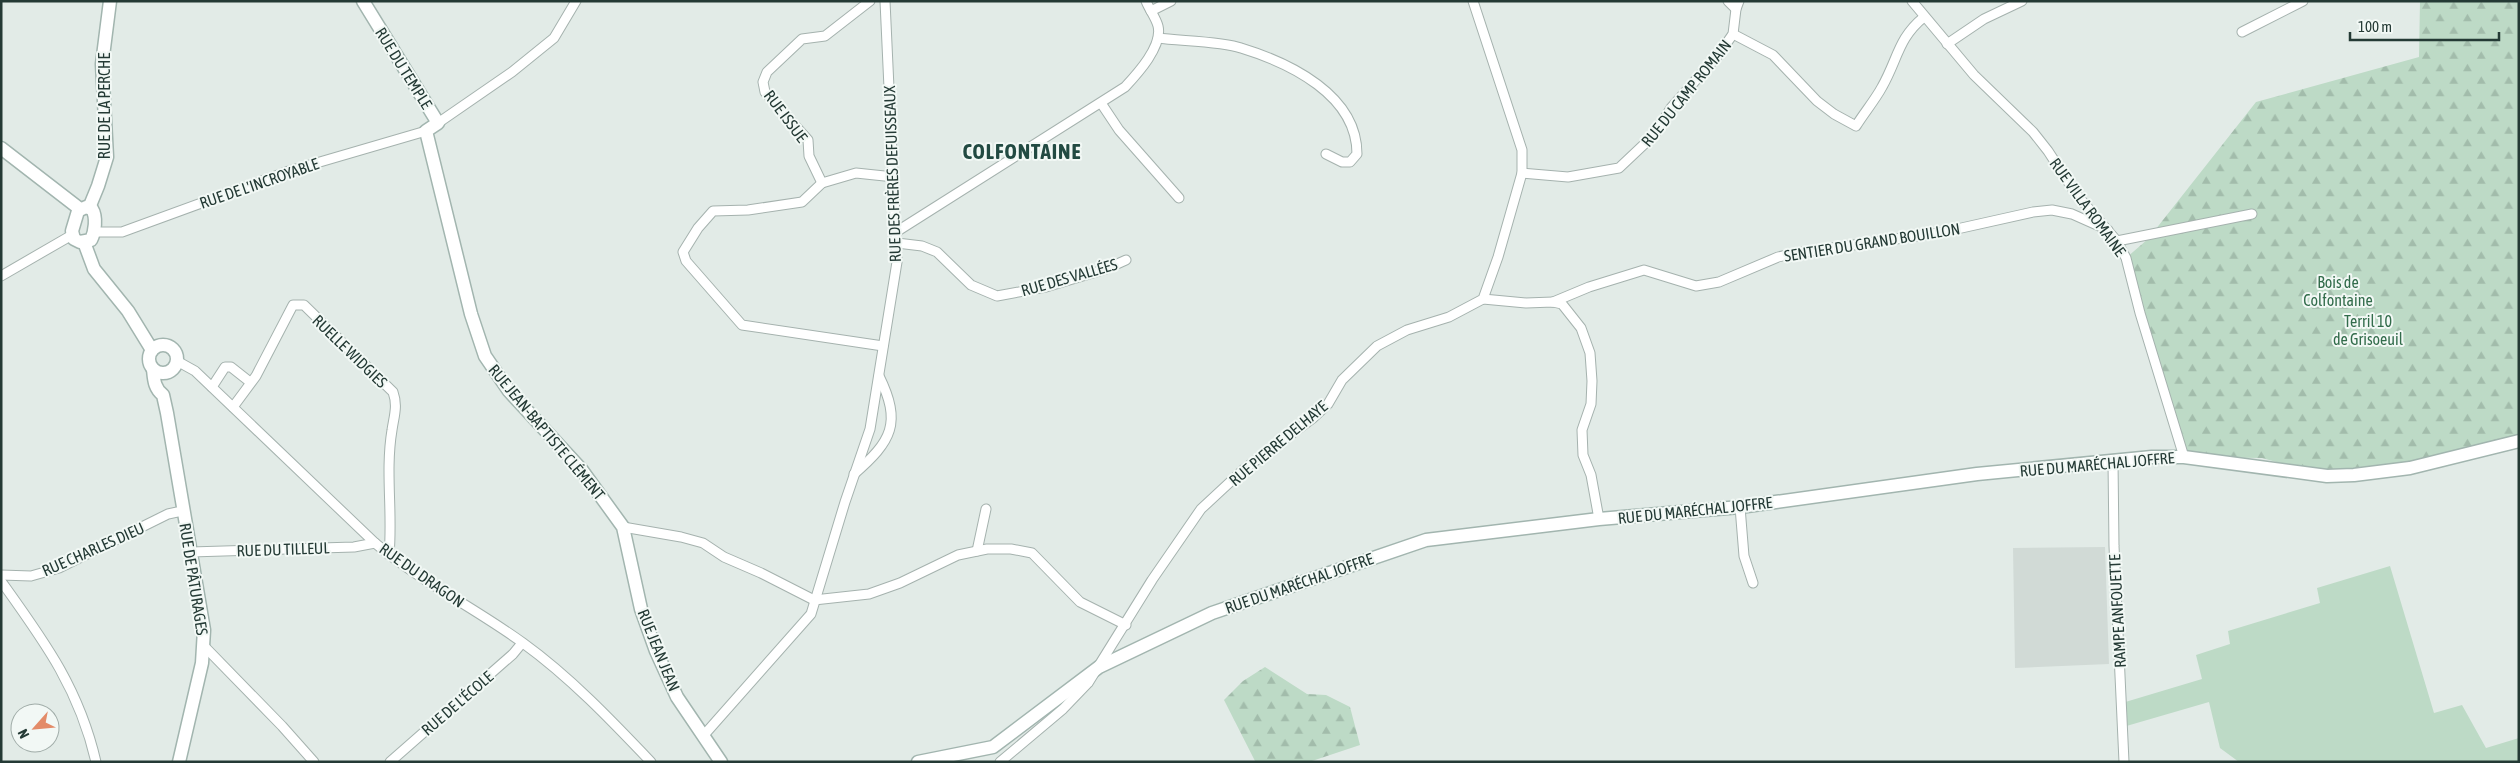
<svg xmlns="http://www.w3.org/2000/svg" width="2520" height="763" font-family="'Asap Condensed',sans-serif">
  <defs>
    <pattern id="forest-firs" width="22" height="20" patternUnits="userSpaceOnUse" patternTransform="scale(1.25)"><rect width="22" height="20" fill="#bddac6"/><path d="M5 1l3.5 6h-7zM16 11l3.5 6h-7z" fill="#a2bcab"/></pattern>
  </defs>
  <rect width="100%" height="100%" fill="#e2ebe7"/>
  <polygon fill="#d1dad6" points="2105,547 2109,664 2015,668 2013,548"/>
  <polygon fill="#bddac6" points="2390,566 2434,713 2462,705 2486,748 2519,738 2519,762 2239,762 2220,748 2209,702 2123,727 2122,703 2202,679 2196,655 2230,644 2228,631 2320,603 2317,588"/>
  <g fill="url(#forest-firs)">
    <polygon points="2420,1 2519,1 2518,441 2483,450 2327,476 2262,458 2184,457 2126,258 2148,239 2256,102 2419,57"/>
    <polygon points="1265,667 1307,694 1326,695 1350,707 1360,745 1309,762 1255,761 1224,700 1243,681"/>
  </g>
  <g fill="none" stroke-linecap="round" stroke-linejoin="round">
    <defs>
      <g id="street">
        <polyline points="870,1 825,36 802,39 767,72 763,82 765,92 808,140 809,156 822,183 856,173 894,177"/>
        <polyline points="1728,1 1736,9"/>
        <polyline points="1912,1 1974,75 2033,132 2048,151 2076,194 2117,241 2126,258 2140,313 2184,457"/>
        <polyline points="1151,11 1171,1"/>
        <polyline points="2242,32 2303,1"/>
        <path d="M1733,34L1773,55L1817,101L1834,114L1856,126C1864,113 1875,100 1882,87C1898,59 1898,38 1924,17"/>
        <path d="M1158,38C1180,41 1222,41 1241,48C1290,63 1357,95 1357,154L1350,162H1342L1326,154"/>
        <polyline points="1947,44 1984,19 2022,1"/>
        <polyline points="1101,103 1119,130 1179,198"/>
        <polyline points="438,123 512,72 554,38 576,1"/>
        <polyline points="1522,173 1568,177 1619,168 1655,134 1671,108 1719,54 1733,34 1736,9 1739,1"/>
        <polyline points="822,183 802,202 748,210 713,211 698,228 683,252 686,261 742,325 883,346"/>
        <polyline points="93,232 122,232 289,171 426,131"/>
        <path d="M896,232L1125,87C1137,74 1163,46 1158,26C1156,18 1149,9 1146,1"/>
        <polyline points="2117,241 2252,214"/>
        <polyline points="897,243 922,246 937,252 971,285 997,296 1046,287 1106,269 1126,260"/>
        <polyline points="1,276 72,235"/>
        <polyline points="1483,299 1526,303 1553,302 1562,304 1581,328 1590,353 1592,381 1591,404 1582,430 1583,455 1591,475 1599,519"/>
        <polyline points="1553,302 1589,287 1644,270 1696,286 1719,282 1778,257 1796,253 1939,233 2033,212 2052,210 2072,214 2108,230"/>
        <path d="M177,361L195,371L375,543C421,582 475,608 523,643C570,677 611,720 651,762"/>
        <polyline points="212,387 225,367 231,367 250,382"/>
        <path d="M233,407L256,376L293,305H304L393,392C398,406 394,416 392,430C385,472 393,513 389,555"/>
        <polyline points="2113,461 2114,546 2124,762"/>
        <path d="M854,474C892,441 902,423 879,376"/>
        <polyline points="1740,507 1744,556 1753,583"/>
        <polyline points="623,527 681,537 703,543 724,557 761,573 814,600 869,594 900,583 958,555 987,549 1011,549 1032,553 1080,602 1126,625"/>
        <polyline points="977,551 986,509"/>
        <polyline points="191,552 354,547 375,543"/>
        <polyline points="1,575 31,576 59,568 168,514 182,511"/>
        <path d="M1,581C44,641 79,688 96,762"/>
        <polyline points="204,646 282,726 314,762"/>
        <polyline points="704,735 811,614 845,502 870,429 897,262 885,1"/>
        <polyline points="390,762 513,654 522,643"/>
        <polyline points="1000,762 1063,709 1088,683 1152,580 1201,509 1243,470 1313,418 1328,404 1342,380 1377,346 1407,330 1449,317 1483,299 1498,257 1522,173 1522,150 1473,1"/>
      </g>
      <g id="secondary">
        <polyline points="363,1 438,123 426,131 471,314 485,356 509,391 581,469 623,527 641,609 656,651 677,697 721,762"/>
        <polyline points="1,148 80,209"/>
        <path d="M86,207L92,209C97,217 95,232 91,240L80,242L74,239L72,231L78,211Z"/>
        <polyline points="89,208 98,186 107,157 102,64 110,1"/>
        <polyline points="84,242 94,269 128,311 152,350"/>
        <circle cx="163" cy="359" r="14"/>
        <path d="M153,369C154,379 154,388 163,395L167,413L204,630L202,663L179,762"/>
        <polyline points="918,762 993,747 1099,667 1212,613 1426,540 1599,519 1740,507 1977,474 2152,457 2184,457 2327,476 2354,475 2410,468 2519,441"/>
      </g>
    </defs>
    <use href="#street" stroke="#a5b2ae" stroke-width="11"/>
    <use href="#secondary" stroke="#a2b5af" stroke-width="15"/>
    <use href="#street" stroke="#fff" stroke-width="9"/>
    <use href="#secondary" stroke="#fff" stroke-width="12"/>
  </g>
  <g text-anchor="middle" dominant-baseline="central" stroke-width="4" stroke-linejoin="round" paint-order="stroke">
    <g font-size="16" fill="#243a35" stroke="#f2f8f5">
      <text transform="translate(404 68) rotate(58)">RUE DU TEMPLE</text>
      <text transform="translate(1686 93) rotate(-51)">RUE DU CAMP ROMAIN</text>
      <text transform="translate(104 106) rotate(-90)">RUE DE LA PERCHE</text>
      <text transform="translate(786 116) rotate(53)">RUE ISSUE</text>
      <text transform="translate(892 174) rotate(-92)">RUE DES FRÈRES DEFUISSEAUX</text>
      <text transform="translate(259 183) rotate(-19)">RUE DE L'INCROYABLE</text>
      <text transform="translate(2088 207) rotate(54)">RUE VILLA ROMAINE</text>
      <text transform="translate(1872 242) rotate(-9)">SENTIER DU GRAND BOUILLON</text>
      <text transform="translate(1069 277) rotate(-16)">RUE DES VALLÉES</text>
      <text transform="translate(350 351) rotate(44)">RUELLE WIDGIES</text>
      <text transform="translate(547 432) rotate(50)">RUE JEAN-BAPTISTE CLÉMENT</text>
      <text transform="translate(1278 443) rotate(-40)">RUE PIERRE DELHAYE</text>
      <text transform="translate(2097 464) rotate(-5)">RUE DU MARÉCHAL JOFFRE</text>
      <text transform="translate(1695 510) rotate(-6)">RUE DU MARÉCHAL JOFFRE</text>
      <text transform="translate(93 549) rotate(-24)">RUE CHARLES DIEU</text>
      <text transform="translate(283 549) rotate(-2)">RUE DU TILLEUL</text>
      <text transform="translate(422 575) rotate(35)">RUE DU DRAGON</text>
      <text transform="translate(194 579) rotate(81)">RUE DE PÂTURAGES</text>
      <text transform="translate(1299 583) rotate(-19)">RUE DU MARÉCHAL JOFFRE</text>
      <text transform="translate(2117 611) rotate(-93)">RAMPE ANFOUETTE</text>
      <text transform="translate(659 650) rotate(68)">RUE JEAN JEAN</text>
      <text transform="translate(457 703) rotate(-41)">RUE DE L'ÉCOLE</text>
    </g>
    <g font-size="16" fill="#326c4b" stroke="#f2f8f5">
      <text x="2338" y="282">Bois de<tspan x="2338" dy="18">Colfontaine</tspan></text>
      <text x="2368" y="321">Terril 10<tspan x="2368" dy="18">de Grisoeuil</tspan></text>
    </g>
    <g font-size="21" font-weight="bold" letter-spacing="1" fill="#224a42" stroke="#f2f8f5">
      <text x="1022" y="151">COLFONTAINE</text>
    </g>
  </g>
  <rect width="2520" height="763" fill="none" stroke="#243a35" stroke-width="5"/>
  <g transform="translate(35 728) rotate(243)"><circle r="24" fill="#f2f8f5" stroke="#a0aca8"/>
  <path d="M0-4L9 19L0 12L-9 19Z" fill="#e38b68"/>
  <text y="-8" font-size="14" font-weight="bold" text-anchor="middle" fill="#243a35">N</text>
  </g>
  <path d="M2350 32v8h149v-8" fill="none" stroke="#243a35" stroke-width="2.5"/>
  <text x="2358" y="32" font-size="15" fill="#243a35" stroke="#f2f8f5" stroke-width="4" paint-order="stroke">100 m</text>
</svg>
